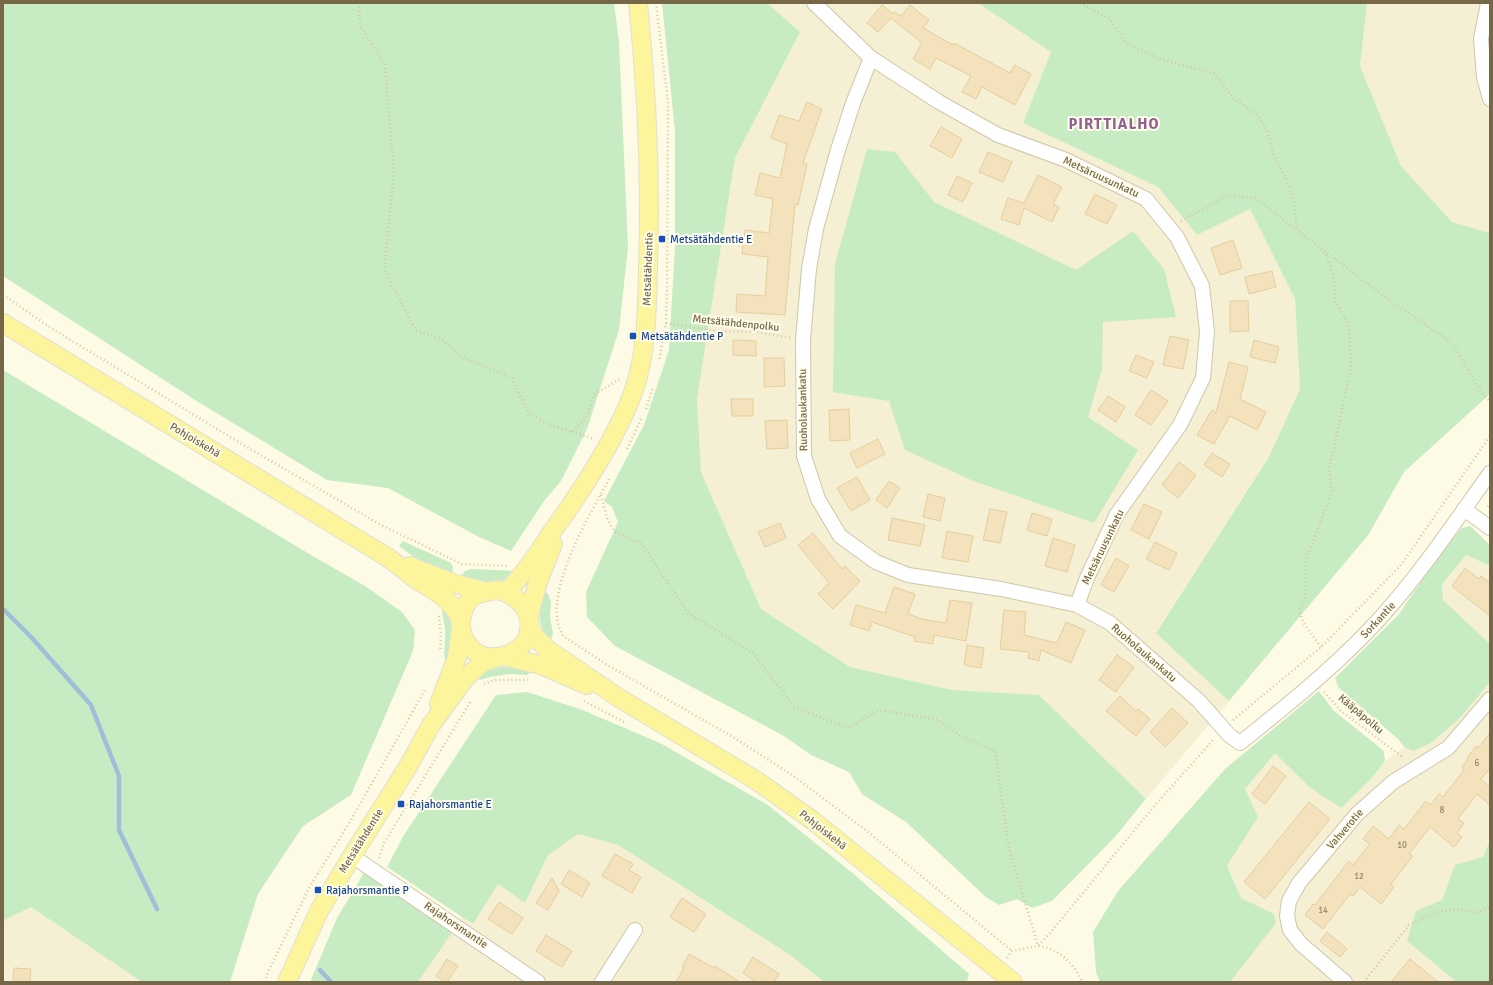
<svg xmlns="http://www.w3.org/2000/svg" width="1493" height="985" font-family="Signika,sans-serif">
  <rect width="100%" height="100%" fill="#fdfbe5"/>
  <g fill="#f5efd3">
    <polygon points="767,3 978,3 1051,52 1023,123 1158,187 1197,235 1250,209 1295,299 1300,389 1269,457 1156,632 1229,701 1146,799 1039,695 952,690 850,667 761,609 701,472 697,399 735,158 800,32"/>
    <polygon points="1367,3 1490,3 1490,233 1452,222 1401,166 1360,66"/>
    <polygon points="1466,555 1487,565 1490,563 1490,644 1443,600 1442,584"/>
    <polygon points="1490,681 1490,982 1229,982 1274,914 1241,898 1227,866 1258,817 1245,789 1275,752 1309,787 1372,778 1385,761 1404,747 1413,751 1431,743 1460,718"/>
    <polygon points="578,834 618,845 790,955 824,982 418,982 462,917 473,924 498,884 525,903 548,855"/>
    <polygon points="31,907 142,982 3,982 3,921"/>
  </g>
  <g fill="#c7ebc3">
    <polygon points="3,3 614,3 619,42 628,247 619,330 587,429 561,481 544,501 511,551 479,537 388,488 327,480 195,400 3,276"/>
    <polygon points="662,3 767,3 800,32 735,158 697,399 701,472 761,609 850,667 952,690 1039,695 1146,799 1113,839 1052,901 1032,908 1017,899 999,905 986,897 906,822 862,794 849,772 811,755 784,736 615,646 587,617 586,592 618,522 612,507 604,501 644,425 669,350 675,247 675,131"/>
    <polygon points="978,3 1367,3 1360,66 1401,166 1452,222 1490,233 1490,394 1404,472 1369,534 1229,701 1156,633 1269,457 1300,389 1295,299 1250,209 1197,235 1158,187 1023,123 1051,52"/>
    <polygon points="867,149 895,152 934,202 1076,270 1133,231 1164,269 1176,317 1103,322 1102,369 1088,417 1138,450 1094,523 971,480 905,450 889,401 833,392 835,264"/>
    <polygon points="3,370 311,555 365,586 402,612 415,630 413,651 351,795 303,826 258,894 230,982 142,982 31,907 3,921"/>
    <polygon points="1470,526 1490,545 1490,563 1488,565 1466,555 1442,584 1443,600 1490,644 1490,681 1485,688 1460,718 1431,743 1413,751 1404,747 1398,739 1338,687 1335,678 1399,614 1443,550 1462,528"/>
    <polygon points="403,541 451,563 453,567 452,576 418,560 399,546"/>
    <path d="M471,569L513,571C511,574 508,579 504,580C492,585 473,581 460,578L465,571Z"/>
    <path d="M543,589L548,594L551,602L550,617L553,634L549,643C537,626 538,609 543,589Z"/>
    <path d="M444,605C455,627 453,639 448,661L445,659C443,650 446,640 445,630C445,622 440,613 444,605Z"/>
    <polygon points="502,667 533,670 527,675 510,674 490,677 480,680 476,677 484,672"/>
    <polygon points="1319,691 1333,710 1384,751 1385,761 1372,778 1341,808 1309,787 1275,753 1245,789 1258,817 1227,866 1241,898 1274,914 1276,923 1230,982 1100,982 1096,972 1093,932 1118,891 1225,769"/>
    <polygon points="527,692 580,709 660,743 768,805 850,871 969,974 967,982 824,982 790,955 618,845 578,834 548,855 525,903 498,884 473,924 462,917 387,867 404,835 496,695"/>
    <polygon points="1490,841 1490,982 1457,982 1407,941 1416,911 1442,900 1455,865 1483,857"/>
    <polygon points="364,873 382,883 453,931 418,982 310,982 337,918"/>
  </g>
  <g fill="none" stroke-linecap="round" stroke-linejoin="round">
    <g stroke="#9fbed9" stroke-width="4.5">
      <polyline points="3,609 32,638 91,705 119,776 119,830 157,909"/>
      <polyline points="320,970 331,982"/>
    </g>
  </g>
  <g fill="#f3e2bc" stroke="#e6ce9c">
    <polygon points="882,5 893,14 894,12 901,16 910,5 929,20 923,28 953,45 954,43 1010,73 1015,65 1031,74 1015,105 982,87 976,99 962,92 971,76 936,58 930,69 913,59 922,43 891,18 878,32 867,23"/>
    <polygon points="807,102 822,109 803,163 807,164 798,205 795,204 785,315 736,312 737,294 765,296 768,257 742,254 745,230 769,233 773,199 755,195 760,173 780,178 787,144 771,138 779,115 799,121"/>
    <polygon points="941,127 962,139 952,158 930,146"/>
    <polygon points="988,152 1012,162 1003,182 979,172"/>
    <polygon points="1038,175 1062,187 1053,204 1059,207 1052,222 1024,208 1019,225 1001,219 1008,198 1024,203"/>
    <polygon points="957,176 972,183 963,202 948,195"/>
    <polygon points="1095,194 1117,205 1107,224 1085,214"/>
    <polygon points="1233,240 1242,268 1220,275 1211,248"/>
    <polygon points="1272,271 1276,287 1249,294 1245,277"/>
    <polygon points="1230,301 1248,301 1249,331 1230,332"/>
    <polygon points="1170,336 1189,340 1183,369 1163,365"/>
    <polygon points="733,340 756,341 756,356 733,355"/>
    <polygon points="1254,340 1279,347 1275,363 1250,357"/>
    <polygon points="1136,355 1154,362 1147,378 1129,371"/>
    <polygon points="764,358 784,358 785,386 764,387"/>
    <polygon points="1229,362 1248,367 1240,399 1266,412 1257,430 1230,416 1214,444 1197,435 1212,410 1216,413"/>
    <polygon points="1151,390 1168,401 1151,425 1135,415"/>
    <polygon points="1108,396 1125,407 1116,422 1098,410"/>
    <polygon points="731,399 753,399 753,416 732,416"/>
    <polygon points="849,409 850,440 830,441 829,410"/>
    <polygon points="787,420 788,448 767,449 765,421"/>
    <polygon points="878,439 885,454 857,468 850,453"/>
    <polygon points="1212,453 1230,464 1222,477 1204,465"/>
    <polygon points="1179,462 1196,475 1178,498 1162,485"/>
    <polygon points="857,477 870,500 851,511 837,488"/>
    <polygon points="889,481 900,488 887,508 876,500"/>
    <polygon points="928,494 945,498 940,521 923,517"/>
    <polygon points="1144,504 1162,512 1149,539 1131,530"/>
    <polygon points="990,509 1007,512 1000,543 983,540"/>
    <polygon points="1032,513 1052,519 1047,536 1027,530"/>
    <polygon points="892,518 925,525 920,546 888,540"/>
    <polygon points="780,523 786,538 765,547 758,532"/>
    <polygon points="947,531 973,536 968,562 942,558"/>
    <polygon points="813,533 842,569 845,566 860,581 833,609 818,594 829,583 798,545"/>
    <polygon points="1053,538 1075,545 1067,572 1045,566"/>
    <polygon points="1155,542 1177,553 1169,570 1146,559"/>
    <polygon points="1116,558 1129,566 1114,592 1101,585"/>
    <polygon points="1465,568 1479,579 1481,576 1490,583 1490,616 1452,586"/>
    <polygon points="894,587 915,594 908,614 922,619 946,623 950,600 972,603 966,641 934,635 933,644 914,641 915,637 872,622 869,631 850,625 856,605 885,613"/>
    <polygon points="1004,610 1026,612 1024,635 1057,643 1066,622 1085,630 1071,663 1041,650 1039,661 1028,658 1029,652 1000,649"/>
    <polygon points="967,645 984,648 981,668 964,665"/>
    <polygon points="1117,655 1134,667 1116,692 1099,680"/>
    <polygon points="1120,696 1136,711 1138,709 1150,719 1136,736 1106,711"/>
    <polygon points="1172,708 1188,723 1165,747 1150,732"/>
    <polygon points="1490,733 1490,768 1481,779 1490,787 1490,805 1477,794 1458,819 1464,823 1457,833 1462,837 1454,847 1430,827 1409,854 1413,856 1391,884 1394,887 1381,904 1360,887 1353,896 1350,894 1323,929 1305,915 1313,904 1315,905 1349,861 1353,865 1370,844 1363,839 1373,826 1389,839 1399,825 1404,829 1426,801 1431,805 1439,794 1443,797 1464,770 1462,767 1468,759 1467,758 1476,746 1478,748"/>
    <polygon points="1273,766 1286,776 1265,804 1252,794"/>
    <polygon points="1309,802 1330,819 1265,899 1244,882"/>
    <polygon points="615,854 633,864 629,870 641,877 632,893 602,876"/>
    <polygon points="569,870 590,883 582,897 561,884"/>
    <polygon points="552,878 559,891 548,910 536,903"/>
    <polygon points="682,898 706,914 694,932 670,917"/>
    <polygon points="499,902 523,918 512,934 488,919"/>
    <polygon points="1327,932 1347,949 1340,957 1320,941"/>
    <polygon points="546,935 572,951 562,967 536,951"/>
    <polygon points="689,954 714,968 715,966 740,982 676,982 684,968 682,967"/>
    <polygon points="753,957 779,974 774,982 756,982 743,973"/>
    <polygon points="447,959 458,966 447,982 445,982 436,976"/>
    <polygon points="1410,959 1438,982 1391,982"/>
    <polygon points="14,968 31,969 30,982 13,982"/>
  </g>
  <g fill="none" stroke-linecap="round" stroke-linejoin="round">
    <defs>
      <g id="minor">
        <polyline points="814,3 871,58 939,102 998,135 1066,160 1146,199 1177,237 1202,286 1207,332 1203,378 1180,425 1117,514 1087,578 1077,605"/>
        <polyline points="1488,3 1481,39 1484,77 1490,99"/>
        <path d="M871,58L853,103L837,153L816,229L809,269L803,340L804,456L818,499L840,536L876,562L908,575L1001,589L1077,605L1110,623L1199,701L1229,735L1240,743C1285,707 1330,671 1370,629C1415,582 1452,526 1490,473"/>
        <polyline points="1464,509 1490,528"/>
        <polyline points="352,856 538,982"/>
        <polyline points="602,982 635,930"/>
        <polyline points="1345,982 1301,944 1290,930 1287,916 1289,901 1299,883 1357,814 1393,782 1448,748 1490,699"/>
      </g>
      <g id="major">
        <path d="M3,323L387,557C397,564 407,573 417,580C438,593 448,597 461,619"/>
        <polyline points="410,566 453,583 487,592"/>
        <path d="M497,590C539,599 542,651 497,657C483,659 472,653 465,640C457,627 461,605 474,596C480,592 490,591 497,590Z"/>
        <path d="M506,592C526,573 539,551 554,529C583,489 617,437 634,390C647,352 647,307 648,268C651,179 647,91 638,3"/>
        <polyline points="529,615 538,582 553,544"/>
        <polyline points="529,630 548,650 619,698 757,781 812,820 1013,982"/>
        <polyline points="503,656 541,665 587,685"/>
        <polyline points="439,704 457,657 461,629"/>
        <polyline points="287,982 319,911 352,856 409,765 431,725 466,677 483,662 495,658"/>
      </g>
    </defs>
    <use href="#minor" stroke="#cfc6ab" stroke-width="16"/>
    <use href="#major" stroke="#e1ded7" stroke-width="20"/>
    <g stroke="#d8c69f" stroke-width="2.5" stroke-dasharray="1 3" stroke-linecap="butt">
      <polyline points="359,3 360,25 385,65 394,172 384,270 416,331 442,339 460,356 512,378 528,413 548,424 572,432 586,418 595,394 620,379"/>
      <polyline points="656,3 668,103 667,292 666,323 659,361"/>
      <polyline points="1080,3 1109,18 1125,42 1160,59 1214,73 1233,98 1258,116 1267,130 1274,156 1286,178 1294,202 1297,228"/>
      <polyline points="1181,221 1229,195 1255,198 1393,303 1443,336 1456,349 1479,389 1490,402"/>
      <polyline points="3,295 54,330 252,450 381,525 462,564 509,566"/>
      <polyline points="666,323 718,331 757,332 791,338"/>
      <polyline points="646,409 653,387"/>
      <polyline points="572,432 594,439"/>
      <polyline points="627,449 641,419"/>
      <path d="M609,479C590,515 539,597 563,636L609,666L733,737L792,775L867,831L1012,951"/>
      <path d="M601,495L607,518L614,531L642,544L688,613L753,653L794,707L848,728L879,710L938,720L959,735L995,751L1009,849L1038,946C1058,948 1074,963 1082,982"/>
      <polyline points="1488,507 1490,504"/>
      <polyline points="439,616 441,635 440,652"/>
      <polyline points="1321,647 1303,622 1299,610 1306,593 1306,560 1332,491 1329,471 1351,367 1349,324 1335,301 1334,277 1325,251"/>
      <polyline points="484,684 495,680 528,680"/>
      <polyline points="1324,692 1341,711 1404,758"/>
      <polyline points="584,701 624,722"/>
      <polyline points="1233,720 1321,647 1401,565 1490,436"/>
      <polyline points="379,858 384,843 471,701"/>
      <polyline points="1007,958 1012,951 1038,946 1050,933 1156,804 1214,739"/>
      <polyline points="265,982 269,970 309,888 351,820 425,690"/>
      <polyline points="1364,982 1409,925 1438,912 1460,909 1475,913 1490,907"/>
    </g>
    <use href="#minor" stroke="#fff" stroke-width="14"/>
    <use href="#major" stroke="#fcf59c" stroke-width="18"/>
  </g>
  <g fill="#1a4fb4" stroke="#fffdeb" stroke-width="1.5">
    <rect x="658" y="235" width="8" height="8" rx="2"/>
    <rect x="629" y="332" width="8" height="8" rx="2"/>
    <rect x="397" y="800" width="8" height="8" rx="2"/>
    <rect x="314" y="886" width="8" height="8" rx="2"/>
  </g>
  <g text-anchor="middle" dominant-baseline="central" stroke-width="4" stroke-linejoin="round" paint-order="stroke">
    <g font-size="9" fill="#958666">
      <text x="1477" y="763">6</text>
      <text x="1442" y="810">8</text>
      <text x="1402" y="845">10</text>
      <text x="1359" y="876">12</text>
      <text x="1323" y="910">14</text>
    </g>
    <g font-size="11" fill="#766749" stroke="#fffdeb">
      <text transform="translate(1101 177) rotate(25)">Metsäruusunkatu</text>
      <text transform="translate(648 269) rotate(-88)">Metsätähdentie</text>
      <text transform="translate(736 323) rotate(6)">Metsätähdenpolku</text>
      <text transform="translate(803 410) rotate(-91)">Ruoholaukankatu</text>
      <text transform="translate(195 440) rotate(31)">Pohjoiskehä</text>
      <text transform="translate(1103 547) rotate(-64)">Metsäruusunkatu</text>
      <text transform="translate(1378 620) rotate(-47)">Sorkantie</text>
      <text transform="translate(1144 653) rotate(41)">Ruoholaukankatu</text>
      <text transform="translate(1361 714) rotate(40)">Kääpäpolku</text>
      <text transform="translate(1345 829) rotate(-49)">Vahverotie</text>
      <text transform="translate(823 830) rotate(38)">Pohjoiskehä</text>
      <text transform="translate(361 841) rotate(-58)">Metsätähdentie</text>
      <text transform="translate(456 925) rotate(34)">Rajahorsmantie</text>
    </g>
    <g font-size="11" fill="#164399" stroke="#fffdeb" text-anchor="start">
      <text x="670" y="239">Metsätähdentie E</text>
      <text x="641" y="336">Metsätähdentie P</text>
      <text x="409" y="804">Rajahorsmantie E</text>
      <text x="326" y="890">Rajahorsmantie P</text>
    </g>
    <g font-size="15" font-weight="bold" letter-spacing="1" fill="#916193" stroke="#fffdeb">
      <text x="1114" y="124">PIRTTIALHO</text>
    </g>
  </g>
  <rect width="1493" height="985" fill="none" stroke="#766749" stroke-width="8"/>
</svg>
